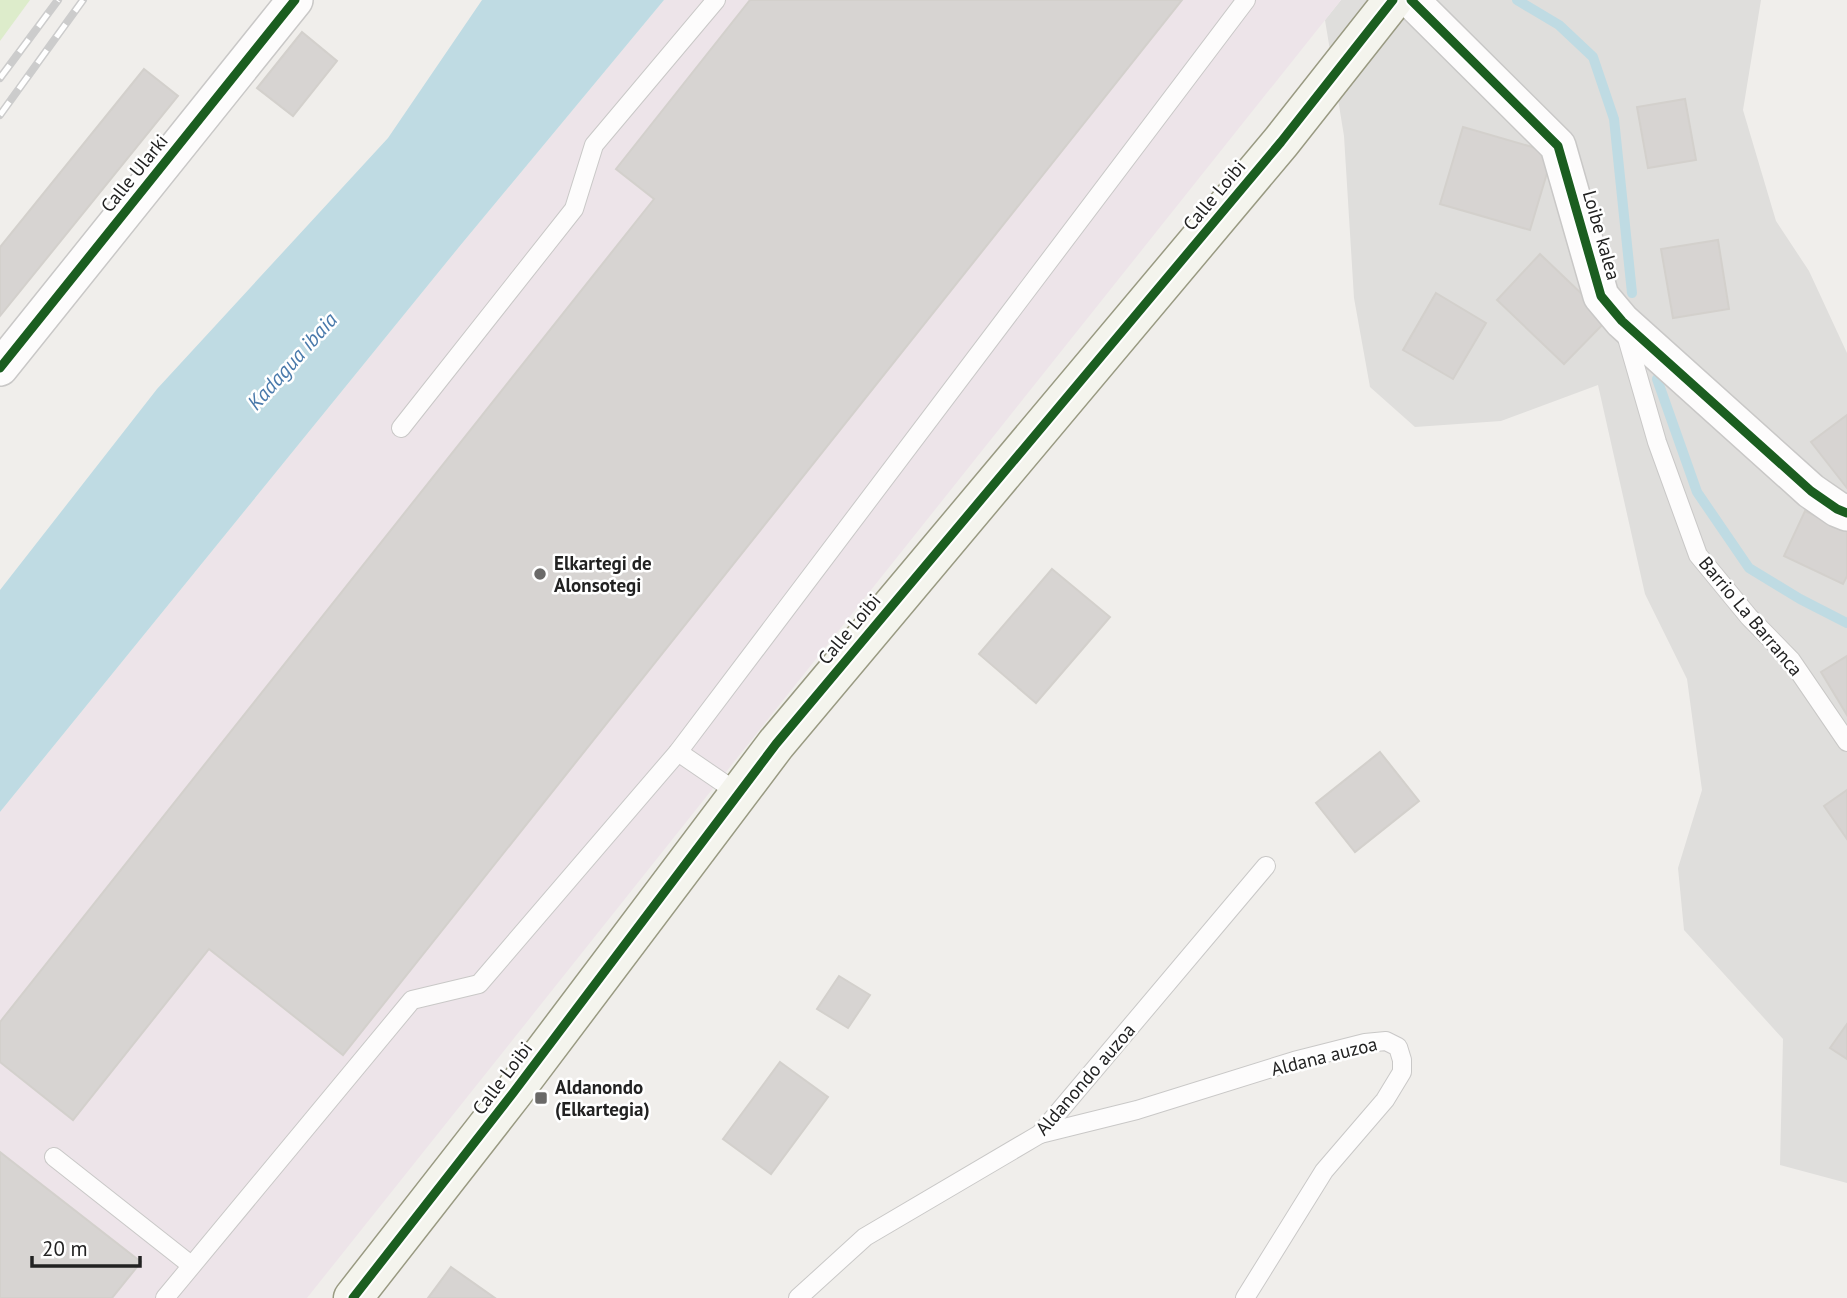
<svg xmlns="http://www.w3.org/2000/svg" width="1847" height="1298" font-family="'PT Sans',sans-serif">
  <rect width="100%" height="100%" fill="#f0eeeb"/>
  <polygon fill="#dfdedc" points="1341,0 1761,0 1743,110 1776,221 1809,271 1847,353 1847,1183 1780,1165 1783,1039 1684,930 1678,868 1702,790 1687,679 1645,594 1598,385 1501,421 1415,427 1370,387 1354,298 1344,136 1325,20"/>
  <polygon fill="#ede4e9" points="664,0 1341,0 307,1298 0,1298 0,812 459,247"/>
  <polygon fill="#ddeccb" points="0,0 30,0 0,41"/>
  <polygon fill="#bfdbe3" points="482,0 664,0 459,247 0,812 0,590 157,389 388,138"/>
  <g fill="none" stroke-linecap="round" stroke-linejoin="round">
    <g stroke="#bfdbe3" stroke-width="10">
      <polyline points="1517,0 1559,25 1593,57 1614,119 1632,293"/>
      <polyline points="1657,379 1697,492 1749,568 1800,599 1847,623"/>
    </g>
  </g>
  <g fill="#d7d4d2" stroke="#d3d0cc" stroke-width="2">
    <polygon points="750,0 1182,0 343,1055 209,949 73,1120 0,1062 0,1022 654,199 616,169"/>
    <polygon points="302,32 337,61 293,116 257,88"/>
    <polygon points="144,69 178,96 0,316 0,247"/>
    <polygon points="1685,99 1696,160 1648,168 1637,107"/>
    <polygon points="1463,127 1553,153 1530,230 1440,204"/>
    <polygon points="1718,240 1729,309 1673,318 1661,249"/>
    <polygon points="1540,254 1608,319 1564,364 1497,300"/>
    <polygon points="1436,293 1486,323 1453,379 1403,350"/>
    <polygon points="1847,415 1847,488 1811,442"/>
    <polygon points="1805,511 1847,530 1847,576 1843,584 1784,556"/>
    <polygon points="1052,569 1110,617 1036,703 979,654"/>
    <polygon points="1847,656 1847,715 1821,672"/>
    <polygon points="1380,752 1419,801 1355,852 1316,803"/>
    <polygon points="1847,790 1847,839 1824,806"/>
    <polygon points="839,976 870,995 848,1028 817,1009"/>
    <polygon points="1847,1024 1847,1059 1830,1048"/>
    <polygon points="780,1062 828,1097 771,1174 723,1139"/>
    <polygon points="0,1152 141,1262 112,1298 0,1298"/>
    <polygon points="451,1267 495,1298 428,1298"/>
  </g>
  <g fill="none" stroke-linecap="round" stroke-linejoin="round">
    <defs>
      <g id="lane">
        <polyline points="1625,331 1657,442 1698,555 1749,617 1791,660 1847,742"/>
        <polyline points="401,428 574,209 594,145 716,0"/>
        <polyline points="678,752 738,793"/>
        <polyline points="1040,1134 1137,1110 1294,1061 1365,1043 1386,1041 1398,1047 1402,1060 1402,1072 1385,1100 1324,1171 1245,1298"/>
        <polyline points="54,1157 191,1265"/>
        <polyline points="165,1298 412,1000 479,984 678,752 1246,0"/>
        <polyline points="798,1298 865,1237 1040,1134 1266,866"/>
      </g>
      <g id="street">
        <polyline points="1411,0 1558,146 1601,296 1622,321 1811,491 1837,509 1847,513"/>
        <polyline points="0,368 295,0"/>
      </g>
      <polyline id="secondary" points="353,1298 513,1093 776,744 1281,142 1393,0"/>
    </defs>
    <use href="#lane" stroke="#c9c8c7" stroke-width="20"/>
    <use href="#street" stroke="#c9c8c7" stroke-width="38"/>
    <use href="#secondary" stroke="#999a82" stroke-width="41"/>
    <use href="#lane" stroke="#fdfcfc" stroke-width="18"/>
    <use href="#street" stroke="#fdfcfc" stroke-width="35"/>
    <use href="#secondary" stroke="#f4f4ed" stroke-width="38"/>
    <defs>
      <g id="rail">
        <polyline points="0,78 58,0"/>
        <polyline points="0,115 83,0"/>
      </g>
    </defs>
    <use href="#rail" stroke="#ccc" stroke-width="8"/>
    <use href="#rail" stroke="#fff" stroke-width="5" stroke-dasharray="16" stroke-linecap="butt"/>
    <defs>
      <g id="cycleway">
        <polyline points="1411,0 1558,146 1601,296 1622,321 1811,491 1837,509 1847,513"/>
        <polyline points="0,368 295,0"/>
        <polyline points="353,1298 513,1093 776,744 1281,142 1393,0"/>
      </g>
    </defs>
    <use href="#cycleway" stroke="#fff" stroke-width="13"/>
    <use href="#cycleway" stroke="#1b5e20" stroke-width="9"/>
  </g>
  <g fill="#6a6968" stroke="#fff" stroke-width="2.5">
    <circle cx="540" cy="574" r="7"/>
    <rect x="534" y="1091" width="14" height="14" rx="3.5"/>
  </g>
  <g text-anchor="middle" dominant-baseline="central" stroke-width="5" stroke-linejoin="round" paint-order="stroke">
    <g font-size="19" fill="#222" stroke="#fff">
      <text transform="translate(134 173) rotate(-51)">Calle Ularki</text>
      <text transform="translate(1214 195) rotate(-50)">Calle Loibi</text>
      <text transform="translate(1602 235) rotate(74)">Loibe kalea</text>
      <text transform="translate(1751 616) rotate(50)">Barrio La Barranca</text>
      <text transform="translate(849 629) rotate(-50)">Calle Loibi</text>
      <text transform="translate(1324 1056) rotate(-14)">Aldana auzoa</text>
      <text transform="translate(502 1078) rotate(-53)">Calle Loibi</text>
      <text transform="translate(1085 1079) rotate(-49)">Aldanondo auzoa</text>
    </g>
    <g font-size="19" font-weight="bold" fill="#222" stroke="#fff" text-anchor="start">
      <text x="554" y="563">Elkartegi de<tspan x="554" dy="22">Alonsotegi</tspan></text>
      <text x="555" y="1087">Aldanondo<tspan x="555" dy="22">(Elkartegia)</tspan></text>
    </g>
    <g font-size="21" font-style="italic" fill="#4a7aab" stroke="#fff">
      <text transform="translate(292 361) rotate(-48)">Kadagua ibaia</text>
    </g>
  </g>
  <path d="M32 1256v10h108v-10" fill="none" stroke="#222222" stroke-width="3.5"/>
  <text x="42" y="1256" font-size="21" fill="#222222" stroke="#ffffff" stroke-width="5" paint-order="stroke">20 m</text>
</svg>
